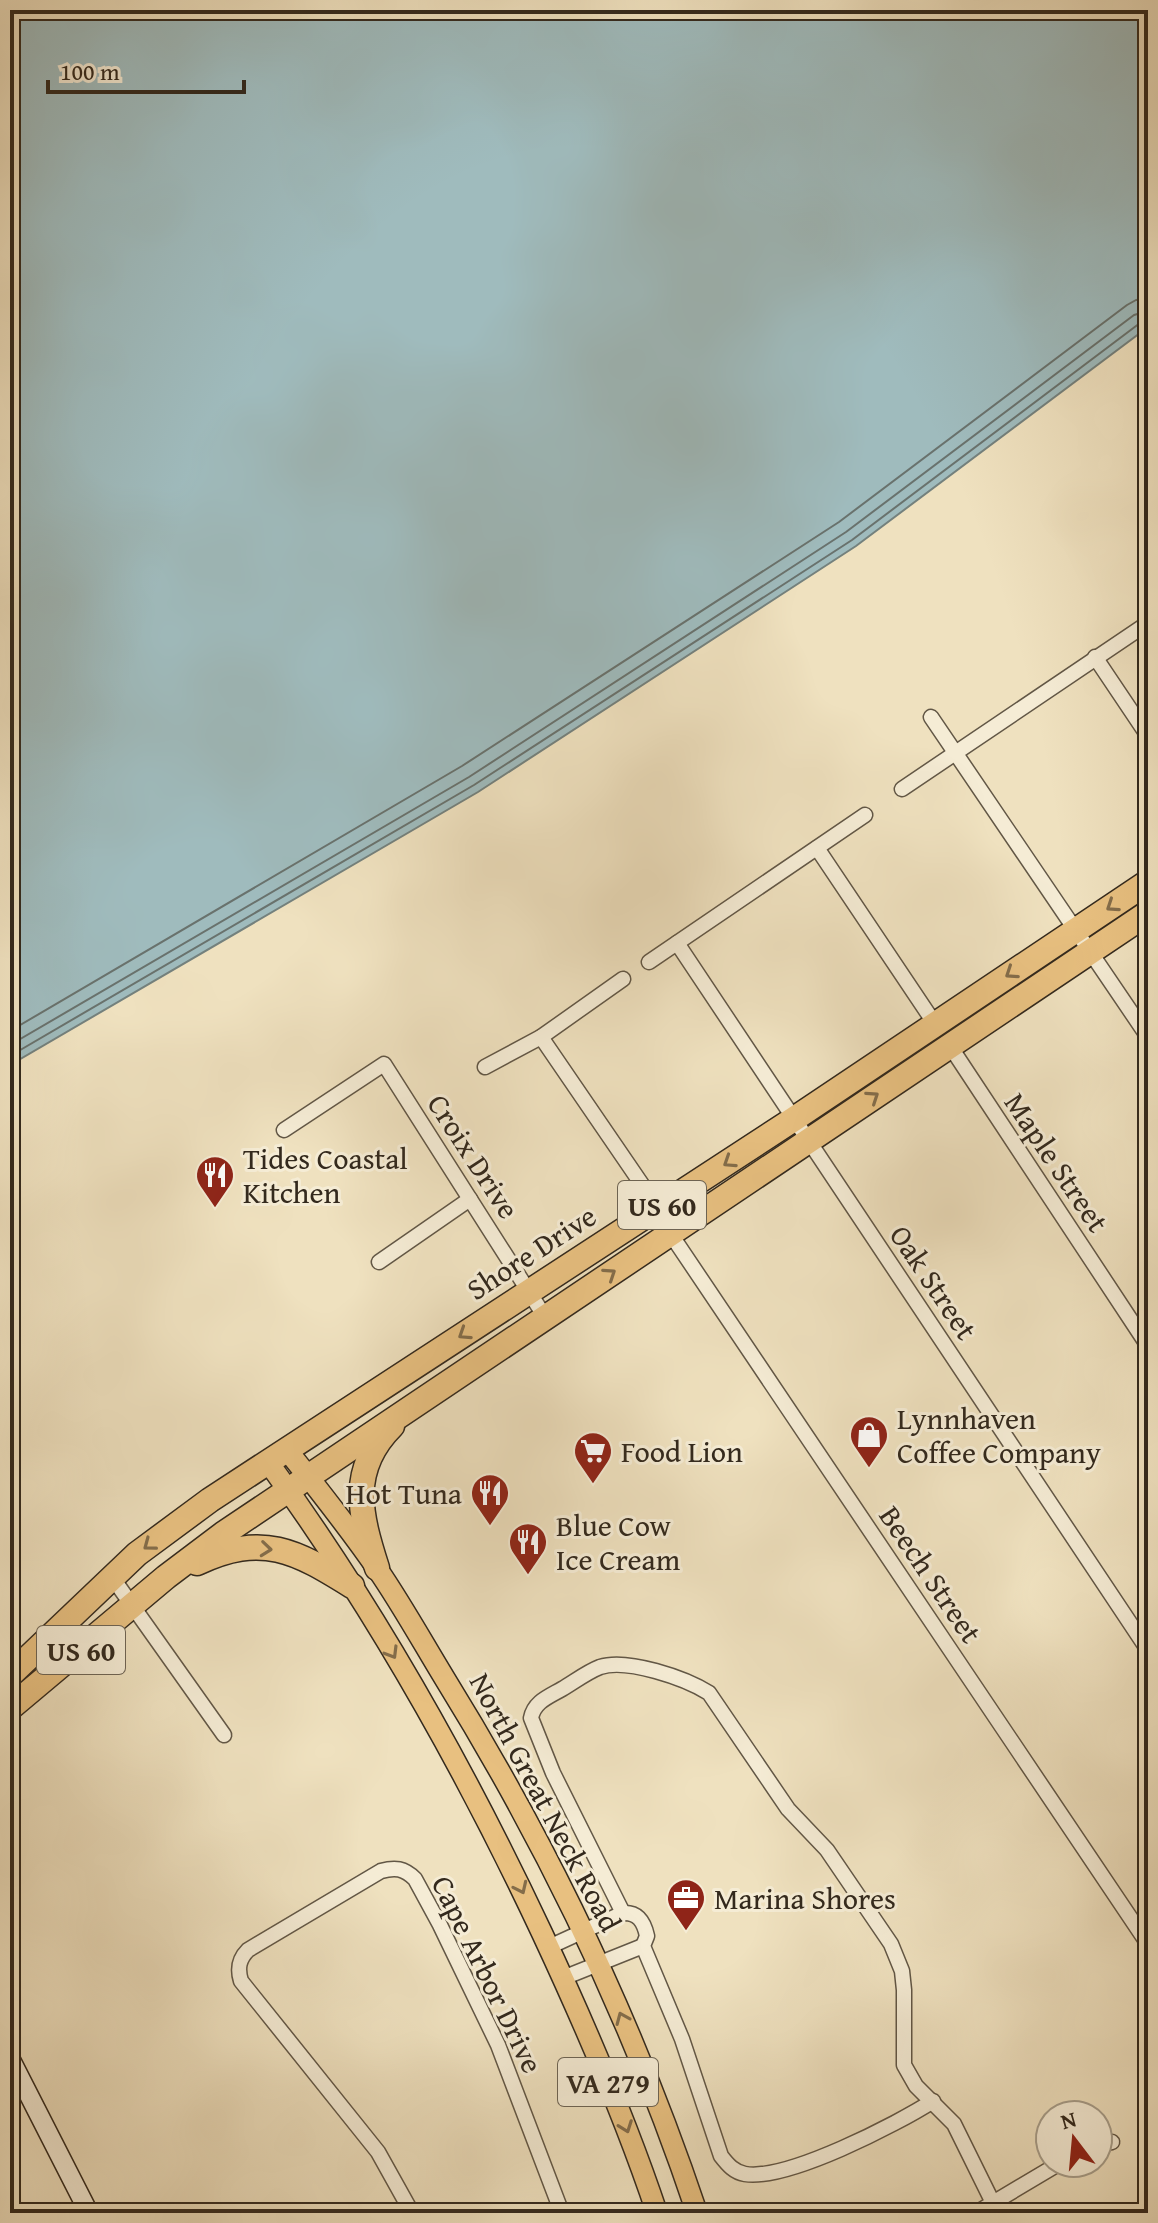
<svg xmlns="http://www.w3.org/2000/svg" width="1158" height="2223" font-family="'Gentium Book Plus',serif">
  <rect width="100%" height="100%" fill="#efe1bf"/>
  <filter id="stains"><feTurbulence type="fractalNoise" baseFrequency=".0025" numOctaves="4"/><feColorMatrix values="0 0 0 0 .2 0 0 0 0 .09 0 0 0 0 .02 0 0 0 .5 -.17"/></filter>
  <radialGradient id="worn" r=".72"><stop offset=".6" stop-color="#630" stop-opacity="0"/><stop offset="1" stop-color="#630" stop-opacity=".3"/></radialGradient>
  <polygon fill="#9fbbbd" stroke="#74817d" stroke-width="2" points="10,10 1148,10 1148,327 856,546 478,792 10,1065"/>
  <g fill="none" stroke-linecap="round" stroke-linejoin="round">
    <g stroke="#69726d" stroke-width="2">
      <polyline points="10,1031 462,766 839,522 1127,305 1136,300 1148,299"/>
      <polyline points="10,1045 469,777 846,532 1134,315 1148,311"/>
      <polyline points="10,1056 474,785 852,540 1140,323 1148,321"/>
    </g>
    <defs>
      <g id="street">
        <polyline points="1095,657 1148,736"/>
        <polyline points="931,717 1148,1037"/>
        <polyline points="902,789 1148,623"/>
        <polyline points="817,848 935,1024"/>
        <polyline points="677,943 1148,1650"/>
        <polyline points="649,962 865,815"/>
        <polyline points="541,1037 658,1208"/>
        <polyline points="950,1046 1148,1346"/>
        <polyline points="485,1067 541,1037 623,979"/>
        <polyline points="284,1130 384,1064 545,1317"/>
        <polyline points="670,1233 1148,1944"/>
        <polyline points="379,1262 470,1199"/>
        <polyline points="112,1577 224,1735"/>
        <path d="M623,1913L553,1773L531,1718C534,1702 548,1697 562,1689C574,1682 587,1672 600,1667C627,1658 685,1678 709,1693L788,1809L827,1850L891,1944L902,1971L904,1990V2065L916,2086L954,2124L993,2203"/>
        <path d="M549,1947L623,1913C638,1912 644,1922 647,1936L643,1946L682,2039L721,2156C728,2165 734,2172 745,2174C787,2181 897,2124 933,2101"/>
        <polyline points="563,1978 643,1946"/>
        <polyline points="1098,2144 1112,2142"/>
        <path d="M412,2213L378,2152L241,1981C237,1968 239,1959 248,1950L381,1871C395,1867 404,1868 415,1879L440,1925L498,2045L562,2213"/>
        <polyline points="976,2213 1060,2163"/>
      </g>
      <polyline id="secondary" points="10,2058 89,2213"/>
      <g id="primary">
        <path d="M287,1450C318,1489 350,1529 378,1570C402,1605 423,1643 445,1679C549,1847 634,2025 697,2213"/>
        <path d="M268,1462C375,1609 465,1769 542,1933C585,2025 625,2117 657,2213"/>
      </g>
      <g id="highway">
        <path d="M197,1563C262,1532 296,1551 352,1586"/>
        <path d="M377,1568C360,1515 348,1470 392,1426"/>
        <polyline points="10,1675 137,1554 210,1500 794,1119 1148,882"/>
        <polyline points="10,1708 166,1577 223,1534 1148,913"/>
      </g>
    </defs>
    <use href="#street" stroke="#625746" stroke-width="17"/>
    <use href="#secondary" stroke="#33291d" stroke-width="21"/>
    <use href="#primary" stroke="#33291d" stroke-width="23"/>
    <use href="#highway" stroke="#33291d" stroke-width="27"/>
    <use href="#street" stroke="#f5ecd5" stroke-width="14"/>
    <use href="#secondary" stroke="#f5ecd5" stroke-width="18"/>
    <use href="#primary" stroke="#e8c080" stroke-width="20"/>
    <use href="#highway" stroke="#e8c080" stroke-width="24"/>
  </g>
  <defs><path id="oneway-chevron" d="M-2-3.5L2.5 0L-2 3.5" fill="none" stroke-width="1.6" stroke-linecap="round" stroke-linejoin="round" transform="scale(2)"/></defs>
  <g stroke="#846d4a">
    <use href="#oneway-chevron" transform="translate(1112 906) rotate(146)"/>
    <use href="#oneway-chevron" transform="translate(1011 973) rotate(146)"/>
    <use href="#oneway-chevron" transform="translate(873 1097) rotate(-34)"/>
    <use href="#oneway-chevron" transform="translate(729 1162) rotate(147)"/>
    <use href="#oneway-chevron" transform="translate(610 1274) rotate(-34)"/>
    <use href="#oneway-chevron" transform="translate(464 1334) rotate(147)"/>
    <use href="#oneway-chevron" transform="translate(149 1545) rotate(143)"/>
    <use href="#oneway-chevron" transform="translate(266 1549) rotate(6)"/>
    <use href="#oneway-chevron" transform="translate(392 1653) rotate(59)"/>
    <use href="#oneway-chevron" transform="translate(521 1888) rotate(65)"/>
    <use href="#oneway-chevron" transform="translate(622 2018) rotate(-113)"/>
    <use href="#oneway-chevron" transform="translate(626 2127) rotate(70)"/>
  </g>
  <defs>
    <symbol id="restaurant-pin" viewBox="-11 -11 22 30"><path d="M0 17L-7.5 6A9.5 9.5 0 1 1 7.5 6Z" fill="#8f2418" stroke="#f5ecd5"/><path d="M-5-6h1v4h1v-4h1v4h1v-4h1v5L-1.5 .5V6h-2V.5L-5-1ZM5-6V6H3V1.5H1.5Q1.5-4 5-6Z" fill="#fff"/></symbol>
    <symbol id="shop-pin" viewBox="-11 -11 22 30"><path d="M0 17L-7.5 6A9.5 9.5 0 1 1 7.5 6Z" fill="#8f2418" stroke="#f5ecd5"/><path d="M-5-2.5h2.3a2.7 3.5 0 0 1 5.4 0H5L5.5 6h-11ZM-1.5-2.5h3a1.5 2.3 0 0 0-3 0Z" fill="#fff"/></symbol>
    <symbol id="supermarket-pin" viewBox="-11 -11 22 30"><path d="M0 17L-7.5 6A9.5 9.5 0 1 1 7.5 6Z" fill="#8f2418" stroke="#f5ecd5"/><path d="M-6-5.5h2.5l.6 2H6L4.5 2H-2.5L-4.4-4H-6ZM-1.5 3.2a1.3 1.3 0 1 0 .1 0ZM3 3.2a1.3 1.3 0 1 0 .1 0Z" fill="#fff"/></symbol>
    <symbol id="office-pin" viewBox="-11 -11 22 30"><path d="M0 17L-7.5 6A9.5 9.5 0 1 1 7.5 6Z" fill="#8f2418" stroke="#f5ecd5"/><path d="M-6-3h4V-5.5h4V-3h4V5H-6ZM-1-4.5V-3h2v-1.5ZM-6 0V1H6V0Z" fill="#fff"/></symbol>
  </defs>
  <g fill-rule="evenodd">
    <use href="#restaurant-pin" x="193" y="1153" width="44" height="60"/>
    <use href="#shop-pin" x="847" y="1413" width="44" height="60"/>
    <use href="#supermarket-pin" x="571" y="1429" width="44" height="60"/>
    <use href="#restaurant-pin" x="468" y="1471" width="44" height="60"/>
    <use href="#restaurant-pin" x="506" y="1520" width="44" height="60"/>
    <use href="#office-pin" x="664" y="1876" width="44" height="60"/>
  </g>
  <g text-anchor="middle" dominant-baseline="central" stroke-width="6" stroke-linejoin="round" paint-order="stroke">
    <g fill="#f5ecd5" stroke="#6d6454" stroke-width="2">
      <rect x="618" y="1181" width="88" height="48" rx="6"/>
      <rect x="37" y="1626" width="88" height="48" rx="6"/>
      <rect x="558" y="2058" width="100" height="48" rx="6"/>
    </g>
    <g font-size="28" font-weight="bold" fill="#33291d">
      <text x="662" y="1205">US 60</text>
      <text x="81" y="1650">US 60</text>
      <text x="608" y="2082">VA 279</text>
    </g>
    <g font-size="30" fill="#33291d" stroke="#f5ecd5">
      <text transform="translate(474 1156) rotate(57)">Croix Drive</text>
      <text transform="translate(1057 1162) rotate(56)">Maple Street</text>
      <text transform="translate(531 1252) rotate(-33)">Shore Drive</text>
      <text transform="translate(934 1282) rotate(56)">Oak Street</text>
      <text transform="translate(931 1574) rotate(56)">Beech Street</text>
      <text transform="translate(546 1802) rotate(62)">North Great Neck Road</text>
      <text transform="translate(488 1974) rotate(64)">Cape Arbor Drive</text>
    </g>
    <g font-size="30" fill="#33291d" stroke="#f5ecd5" text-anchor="start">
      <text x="243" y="1158">Tides Coastal<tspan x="243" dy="34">Kitchen</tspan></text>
      <text x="897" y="1418">Lynnhaven<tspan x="897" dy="34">Coffee Company</tspan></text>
      <text x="621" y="1451">Food Lion</text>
      <text x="462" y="1493" text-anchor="end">Hot Tuna</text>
      <text x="556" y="1525">Blue Cow<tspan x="556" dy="34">Ice Cream</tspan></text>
      <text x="714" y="1898">Marina Shores</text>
    </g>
  </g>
  <rect width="1158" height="2223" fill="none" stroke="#efe1bf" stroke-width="40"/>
  <rect x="12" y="12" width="1134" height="2199" fill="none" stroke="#33291d" stroke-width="4"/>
  <rect x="20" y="20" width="1118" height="2183" fill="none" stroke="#33291d" stroke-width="2"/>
  <g transform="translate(1074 2139) rotate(344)"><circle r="38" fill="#f5ecd5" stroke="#a79e8b" stroke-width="2"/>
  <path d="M0-6L14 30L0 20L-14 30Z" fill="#8f2418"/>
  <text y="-12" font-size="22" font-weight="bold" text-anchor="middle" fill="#33291d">N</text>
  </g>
  <path d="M48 80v12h196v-12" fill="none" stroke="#33291d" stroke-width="4"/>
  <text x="60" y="80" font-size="24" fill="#33291d" stroke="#f5ecd5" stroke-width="6" paint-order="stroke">100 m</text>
  <rect width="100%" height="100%" filter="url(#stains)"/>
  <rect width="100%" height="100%" fill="url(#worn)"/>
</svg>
